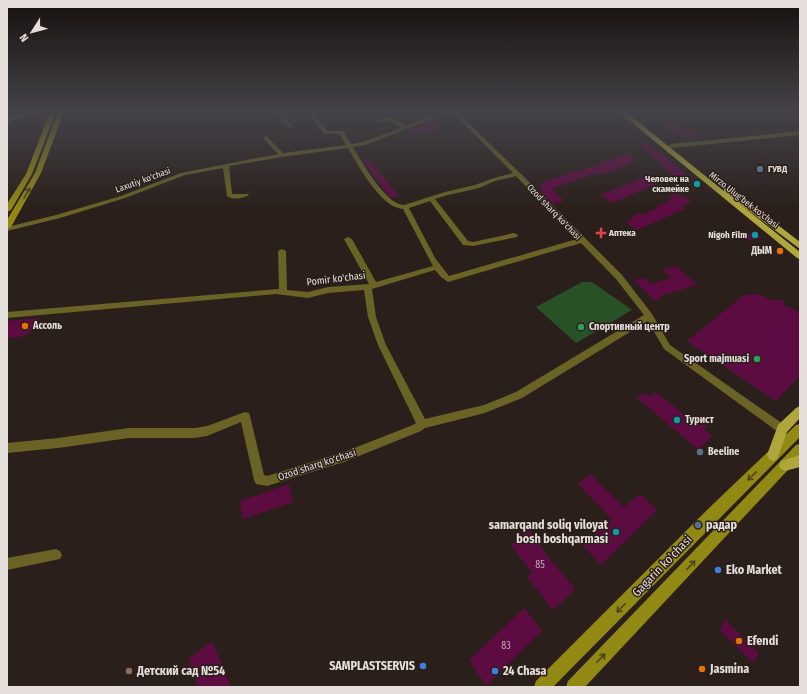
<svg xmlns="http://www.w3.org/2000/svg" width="807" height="694" font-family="'Fira Sans Condensed',sans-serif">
  <rect width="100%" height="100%" fill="#2a1f1a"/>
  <polygon fill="#295127" points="582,282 592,282 632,310 576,343 536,307"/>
  <g fill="#5d0c42">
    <polygon points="431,122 442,128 426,134 422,131 416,134 409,130"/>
    <polygon points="661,122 690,129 700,137 686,138 677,136"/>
    <polygon points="638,143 646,143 657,150 687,176 675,177"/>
    <polygon points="626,153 636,159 630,162 632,163 604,174 602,173 595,175 592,174 552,189 564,201 553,204 541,192 541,185 544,182 576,170 578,172"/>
    <polygon points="367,158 379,171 399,196 392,198 388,195 364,162"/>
    <polygon points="651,174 663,181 613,203 600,195"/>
    <polygon points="676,193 692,201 681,206 685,209 637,230 625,222 633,219 631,217 639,213 642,215 658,208 655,207 672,199 668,197"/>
    <polygon points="755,233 762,238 749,241 741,235"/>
    <polygon points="676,266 697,285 659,296 662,299 654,301 634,280 645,278 651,284 671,278 662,270"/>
    <polygon points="759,294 770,300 783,300 784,305 800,312 800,376 776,401 687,341 744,295"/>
    <polygon points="39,318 30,333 20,337 7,338 7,321"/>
    <polygon points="655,392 694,422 698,418 708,426 704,429 712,436 699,450 637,398 645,393 650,397"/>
    <polygon points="590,474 624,507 640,494 657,510 601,565 583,545 612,519 578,484"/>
    <polygon points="289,484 293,502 243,519 240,501"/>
    <polygon points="529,529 548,557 575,589 553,610 527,577 532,573 511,545"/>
    <polygon points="524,608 542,631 486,686 469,660"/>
    <polygon points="725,620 759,653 753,663 720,630"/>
    <polygon points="212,641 231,687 198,687 188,659"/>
  </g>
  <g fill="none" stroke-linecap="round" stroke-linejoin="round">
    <g fill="#696426" fill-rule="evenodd">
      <polygon points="274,112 279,112 292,125 292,127 288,127"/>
      <polygon points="329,112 337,112 335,114"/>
      <path d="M442,112H450L365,145L353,147C362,162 386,205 404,205L445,192L475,185L491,179L513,173L452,112H457L520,173L622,275L652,314L670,345L786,426L787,429L786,432L782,434L778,432L664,349L648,321L522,398L485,413L425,428L421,431L344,462L267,486L256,484L254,480L241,422L207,436L195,438H129L58,448L7,453V443L58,438L129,428H195L207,426L245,412L249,413L250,416L264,475L267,476L344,452L413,425L416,423L378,345L368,317L364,290L328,293L308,298L276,294L7,318V312L279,289L278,251L282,249L286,251L287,290L308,292L328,287L369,284L344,239L348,237L352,239L376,282L433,266L403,209C381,208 358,165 348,148L282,157L229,166L232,194H248L249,195C243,199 233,200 227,196L223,168L185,175L125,198L60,218L7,231V227L56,215L121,196L181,173L278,154L263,138L266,136L283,153L346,145L339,134H324L309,115L310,114H314L327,131H343L351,144L362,142L402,128L390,121L377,122V120L391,117L406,126ZM516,176L577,239L449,276L435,258L409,208L430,201L463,245L473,246L517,237L518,235L514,233L473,242L468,241L435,199L448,195L479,188L495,181ZM581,243L616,279L644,315L516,392L484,405L425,419L386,345L376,317L372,289L435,270L441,277L448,282Z"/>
      <polygon points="9,117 14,118 7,125 7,120"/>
      <polygon points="800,131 800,135 671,148 668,146 671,144"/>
      <polygon points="56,549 60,551 62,555 60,559 7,570 7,558"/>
    </g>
    <polygon fill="#696426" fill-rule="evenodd" points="37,112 53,112 7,121 7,117"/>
    <g fill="#928915" fill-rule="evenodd">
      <polygon points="50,112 56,112 32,174 11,210 7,212 7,204 26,174"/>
      <polygon points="58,112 64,112 41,173 11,227 7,229 7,220 35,173"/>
      <polygon points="800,424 800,437 553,687 534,687 536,681 709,508 796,425"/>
      <polygon points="800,444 800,457 585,687 566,687 568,681 796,445"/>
    </g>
    <g fill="#afa63c" fill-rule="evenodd">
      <polygon points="619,112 626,112 724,191 724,188 730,188 800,242 800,249 736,201 800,252 800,259 797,258"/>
      <polygon points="800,406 800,418 787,432 777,459 773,461 769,459 767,455 778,425 796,408"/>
      <polygon points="800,455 800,467 785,471 781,469 779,465 781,461"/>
    </g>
  </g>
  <defs><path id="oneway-shaft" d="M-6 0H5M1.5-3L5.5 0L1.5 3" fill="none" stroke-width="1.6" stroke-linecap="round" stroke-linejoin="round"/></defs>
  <g stroke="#4e4418">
    <use href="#oneway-shaft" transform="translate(27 193) rotate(-60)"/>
    <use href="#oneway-shaft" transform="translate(752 476) rotate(136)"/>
    <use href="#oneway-shaft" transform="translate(691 565) rotate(-47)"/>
    <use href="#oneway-shaft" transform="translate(621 608) rotate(135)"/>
    <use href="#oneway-shaft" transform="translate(601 658) rotate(-46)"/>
  </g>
  <linearGradient id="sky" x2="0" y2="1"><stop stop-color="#17110e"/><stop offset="0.53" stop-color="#444249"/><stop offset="1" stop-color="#444249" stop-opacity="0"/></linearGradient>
  <rect width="807" height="210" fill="url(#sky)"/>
  <g fill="#5c6f8a" stroke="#2a1f1a" stroke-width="1.5">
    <circle cx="760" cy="169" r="4"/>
    <circle cx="700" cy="452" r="4"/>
    <circle cx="698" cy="525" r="4"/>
  </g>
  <g fill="#0f9aa8" stroke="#2a1f1a" stroke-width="1.5">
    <circle cx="697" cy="184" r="4"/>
    <circle cx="755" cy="235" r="4"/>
    <circle cx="677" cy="420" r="4"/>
    <circle cx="616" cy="532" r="4"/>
  </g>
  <path fill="#e0444e" stroke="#2a1f1a" stroke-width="1.5" d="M599 227h4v4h4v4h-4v4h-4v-4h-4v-4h4z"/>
  <g fill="#e8710a" stroke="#2a1f1a" stroke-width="1.5">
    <circle cx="780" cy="251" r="4"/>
    <circle cx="25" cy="326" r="4"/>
    <circle cx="739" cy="641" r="4"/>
    <circle cx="702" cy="669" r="4"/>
  </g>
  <g fill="#2e9e5b" stroke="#2a1f1a" stroke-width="1.5">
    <circle cx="581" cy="327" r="4"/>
    <circle cx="757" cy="359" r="4"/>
  </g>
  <g fill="#3f7fe0" stroke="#2a1f1a" stroke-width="1.5">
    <circle cx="718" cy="570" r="4"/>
    <circle cx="423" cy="666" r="4"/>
    <circle cx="495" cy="671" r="4"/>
  </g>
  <circle fill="#8d6e63" stroke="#2a1f1a" stroke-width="1.5" cx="129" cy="671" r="4"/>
  <g text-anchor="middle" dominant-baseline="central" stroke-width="3" stroke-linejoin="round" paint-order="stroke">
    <g font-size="9" font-weight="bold" fill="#e6dedb" stroke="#2a1f1a" text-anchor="start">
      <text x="768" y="169">ГУВД</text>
      <text x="689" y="179" text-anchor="end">Человек на<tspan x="689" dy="10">скамейке</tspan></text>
      <text x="609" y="233">Аптека</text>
      <text x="747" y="235" text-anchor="end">Nigoh Film</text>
    </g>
    <g font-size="9" fill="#e6dedb" stroke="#2a1f1a">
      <text transform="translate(143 180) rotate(-20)">Laxutiy ko'chasi</text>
      <text transform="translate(744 200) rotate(38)">Mirzo Ulug'bek ko'chasi</text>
      <text transform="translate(554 212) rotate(46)">Ozod sharq ko'chasi</text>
    </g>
    <g font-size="10" font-weight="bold" fill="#e6dedb" stroke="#2a1f1a" text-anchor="start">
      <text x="772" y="251" text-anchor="end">ДЫМ</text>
      <text x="33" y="326">Ассоль</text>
      <text x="589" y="327">Спортивный центр</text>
      <text x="749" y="359" text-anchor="end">Sport majmuasi</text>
      <text x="685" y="420">Турист</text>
      <text x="708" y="452">Beeline</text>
    </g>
    <g font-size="10" fill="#e6dedb" stroke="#2a1f1a">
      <text transform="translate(336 279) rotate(-7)">Pomir ko'chasi</text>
      <text transform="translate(317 465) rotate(-18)">Ozod sharq ko'chasi</text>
    </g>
    <g font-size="10" fill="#c4aab5">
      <text x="540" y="565">85</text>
      <text x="506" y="646">83</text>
    </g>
    <g font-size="12" font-weight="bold" fill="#e6dedb" stroke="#2a1f1a" text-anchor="start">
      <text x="608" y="525" text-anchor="end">samarqand soliq viloyat<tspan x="608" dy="14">bosh boshqarmasi</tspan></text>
      <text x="706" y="525">радар</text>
      <text x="726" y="570">Eko Market</text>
      <text x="747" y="641">Efendi</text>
      <text x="415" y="666" text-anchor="end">SAMPLASTSERVIS</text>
      <text x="710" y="669">Jasmina</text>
      <text x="137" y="671">Детский сад №54</text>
      <text x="503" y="671">24 Chasa</text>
    </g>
    <g font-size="12" fill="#e6dedb" stroke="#2a1f1a">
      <text transform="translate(662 566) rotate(-46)">Gagarin ko'chasi</text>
    </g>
  </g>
  <rect width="807" height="694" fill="none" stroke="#e6dedb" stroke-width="16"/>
  <g transform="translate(32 32) rotate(234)" stroke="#2a1f1a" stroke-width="3" paint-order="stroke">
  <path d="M0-3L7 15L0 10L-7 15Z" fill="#e6dedb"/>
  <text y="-6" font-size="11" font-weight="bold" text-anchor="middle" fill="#e6dedb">N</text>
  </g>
</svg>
